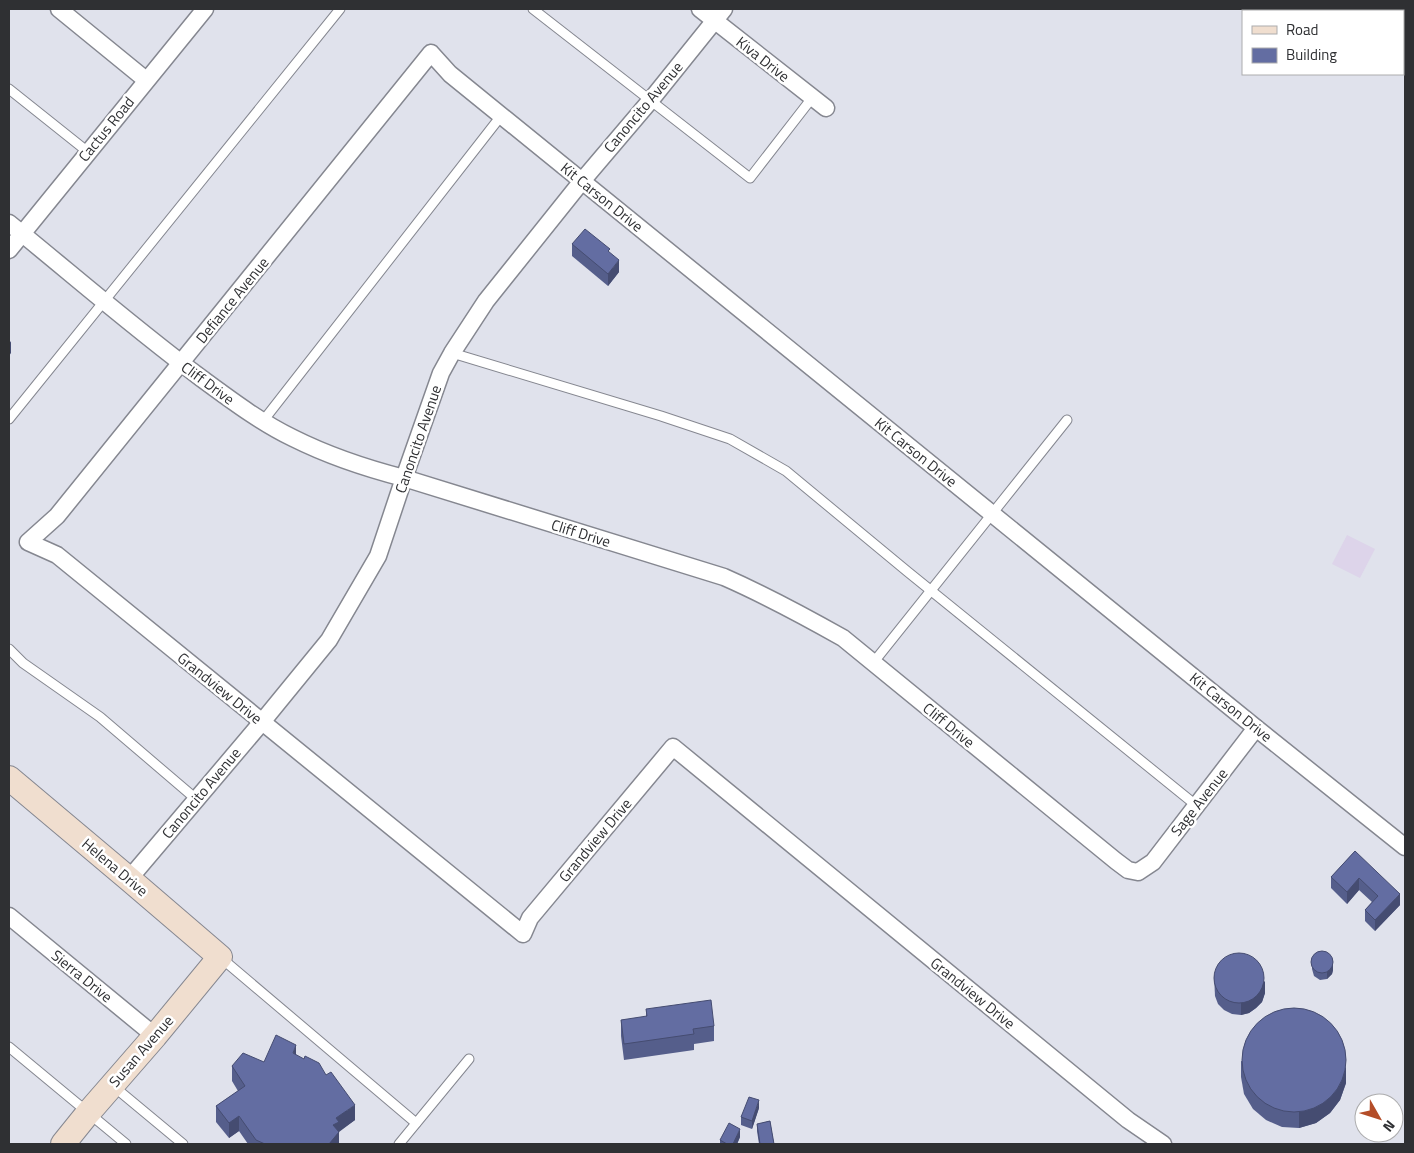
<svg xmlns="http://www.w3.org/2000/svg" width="1414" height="1153" font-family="'Titillium Web',sans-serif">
  <rect width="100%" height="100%" fill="#e0e2ec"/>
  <polygon fill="#ddd4ea" points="1347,535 1375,549 1360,578 1332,564"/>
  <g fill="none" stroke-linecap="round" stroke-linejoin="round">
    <defs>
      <g id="service">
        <polyline points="533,9 750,178 812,98"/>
        <polyline points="9,89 88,152"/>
        <polyline points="452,353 661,416 730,439 786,471 908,572 1197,806"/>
        <polyline points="9,419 340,9"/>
        <polyline points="263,421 501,116"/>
        <polyline points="9,649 23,663 100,717 196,799"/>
        <polyline points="873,663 1067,420"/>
        <polyline points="220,957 416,1123"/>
        <polyline points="9,1047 126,1144"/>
        <polyline points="112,1085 183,1144"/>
        <polyline points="399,1144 469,1059"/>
      </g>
      <g id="minor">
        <polyline points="59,9 146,80"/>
        <polyline points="700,9 826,108"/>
        <path d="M9,223C73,275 135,329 201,378C231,400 260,422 293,438C329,456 365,468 404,478L724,577C765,595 804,616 843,638L1116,861L1128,870L1138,872L1153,862L1256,728"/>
        <polyline points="9,250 205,9"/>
        <polyline points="129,879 262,722 329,640 378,556 404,478 441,373 452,353 486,301 582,181 650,101 724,9"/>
        <polyline points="9,916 155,1036"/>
        <polyline points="1163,1144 1128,1120 673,747 530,918 523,934 57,555 28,542 57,516 431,53 450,74 1256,728 1405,847"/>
      </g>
      <polyline id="secondary" points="9,778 129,879 220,957 155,1036 88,1113 63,1144"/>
    </defs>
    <use href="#service" stroke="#858790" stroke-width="11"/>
    <use href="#minor" stroke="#858790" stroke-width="19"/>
    <use href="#secondary" stroke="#858790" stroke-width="26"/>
    <use href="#service" stroke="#fff" stroke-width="9"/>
    <use href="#minor" stroke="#fff" stroke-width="16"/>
    <use href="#secondary" stroke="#f0decf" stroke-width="24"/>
  </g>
  <g fill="#555e8b">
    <polygon points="572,244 619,272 608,286 572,256"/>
    <polygon points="1355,851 1400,905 1375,931 1365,921 1365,910 1372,902 1359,890 1347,904 1331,888 1331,877"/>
    <polygon points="1312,961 1333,970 1332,974 1327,979 1320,980 1314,976 1312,969"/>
    <polygon points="1214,975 1265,993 1262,1002 1256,1008 1249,1013 1241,1015 1232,1014 1224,1010 1218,1004 1215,996"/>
    <polygon points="646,1009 714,1026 714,1041 694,1044 694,1050 624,1060 621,1036 621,1020 646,1017"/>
    <polygon points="296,1055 355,1120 339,1131 339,1144 248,1144 239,1131 229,1138 216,1122 216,1106 238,1091 232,1081 232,1066 264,1062"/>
    <polygon points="1241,1061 1346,1083 1340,1100 1330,1113 1316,1123 1299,1128 1282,1127 1266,1120 1253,1109 1244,1094 1241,1077"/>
    <polygon points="759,1108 752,1129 741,1125 741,1117"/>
    <polygon points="770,1121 774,1144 759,1144 757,1131 757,1124"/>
    <polygon points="740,1137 737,1144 720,1144 720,1140"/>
  </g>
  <g fill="#454c71">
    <polygon points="619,260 619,272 608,286 608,274"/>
    <polygon points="11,341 11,353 9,356 9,344"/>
    <polygon points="1359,878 1359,890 1347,904 1347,892"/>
    <polygon points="1400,894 1400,905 1375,931 1375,920"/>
    <polygon points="1333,963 1333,970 1332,974 1327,979 1327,972"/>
    <polygon points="1265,981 1265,993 1262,1002 1256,1008 1249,1013 1241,1015 1241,1003"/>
    <polygon points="296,1045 296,1061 293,1053"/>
    <polygon points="1346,1067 1346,1083 1340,1100 1330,1113 1316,1123 1299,1128 1299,1112"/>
    <polygon points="759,1100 759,1108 752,1129 752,1121"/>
    <polygon points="355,1105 355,1120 339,1132 339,1144 329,1144 333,1125 336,1118"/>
    <polygon points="239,1116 239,1131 229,1138 229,1123"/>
    <polygon points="740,1129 740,1137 737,1144 733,1144"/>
  </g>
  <g fill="#636da2" stroke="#454c71">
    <polygon points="585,229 610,249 608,251 619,260 608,274 572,244"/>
    <polygon points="1355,851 1400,894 1375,920 1365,910 1378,896 1359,878 1347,892 1331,877"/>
    <circle cx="1322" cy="962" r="11"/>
    <circle cx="1239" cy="978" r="25"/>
    <polygon points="711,1000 714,1026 693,1029 694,1034 624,1044 621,1020 647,1016 646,1009"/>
    <circle cx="1294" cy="1060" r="52"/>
    <polygon points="276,1035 296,1045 293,1053 304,1059 305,1056 319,1063 326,1075 331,1072 355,1105 336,1118 339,1122 333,1125 339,1132 329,1144 265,1144 256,1140 239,1116 229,1123 216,1106 245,1086 232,1066 243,1053 264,1062"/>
    <polygon points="749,1097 759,1100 752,1121 741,1117"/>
    <polygon points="770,1121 774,1144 760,1144 757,1124"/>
    <polygon points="729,1123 740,1129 733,1144 727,1144 720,1140"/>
  </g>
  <g text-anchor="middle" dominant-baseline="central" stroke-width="5" stroke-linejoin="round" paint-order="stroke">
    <g font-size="15" fill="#2f3033" stroke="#fff">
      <text transform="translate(763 59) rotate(38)">Kiva Drive</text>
      <text transform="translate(643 107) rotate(-50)">Canoncito Avenue</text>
      <text transform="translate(106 129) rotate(-51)">Cactus Road</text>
      <text transform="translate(602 197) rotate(39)">Kit Carson Drive</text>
      <text transform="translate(232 300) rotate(-51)">Defiance Avenue</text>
      <text transform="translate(208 383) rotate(36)">Cliff Drive</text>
      <text transform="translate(418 439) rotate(-71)">Canoncito Avenue</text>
      <text transform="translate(916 452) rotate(39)">Kit Carson Drive</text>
      <text transform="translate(581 533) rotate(17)">Cliff Drive</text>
      <text transform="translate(220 688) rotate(39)">Grandview Drive</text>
      <text transform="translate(1231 707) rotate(39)">Kit Carson Drive</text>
      <text transform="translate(949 725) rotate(39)">Cliff Drive</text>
      <text transform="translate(201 793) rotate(-50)">Canoncito Avenue</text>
      <text transform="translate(1199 802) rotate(-52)">Sage Avenue</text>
      <text transform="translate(595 840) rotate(-50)">Grandview Drive</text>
      <text transform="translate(115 867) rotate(40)">Helena Drive</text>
      <text transform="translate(82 976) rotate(39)">Sierra Drive</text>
      <text transform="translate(973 993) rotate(39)">Grandview Drive</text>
      <text transform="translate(141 1051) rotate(-49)">Susan Avenue</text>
    </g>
  </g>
  <rect width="1414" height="1153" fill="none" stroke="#2f3033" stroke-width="20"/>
  <rect x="1242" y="10" width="162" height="65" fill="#ffffff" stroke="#acacad"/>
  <rect x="1252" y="26" width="25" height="8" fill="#f0decf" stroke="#acacad"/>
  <text x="1286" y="35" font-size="15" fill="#2f3033">Road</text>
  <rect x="1252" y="48" width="25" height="15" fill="#636da2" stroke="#acacad"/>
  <text x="1286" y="60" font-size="15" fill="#2f3033">Building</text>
  <g transform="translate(1379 1118) rotate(129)"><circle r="24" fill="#ffffff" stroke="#acacad"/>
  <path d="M0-4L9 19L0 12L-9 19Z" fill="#b44d28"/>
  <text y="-8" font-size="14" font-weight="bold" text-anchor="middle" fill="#2f3033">N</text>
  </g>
</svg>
